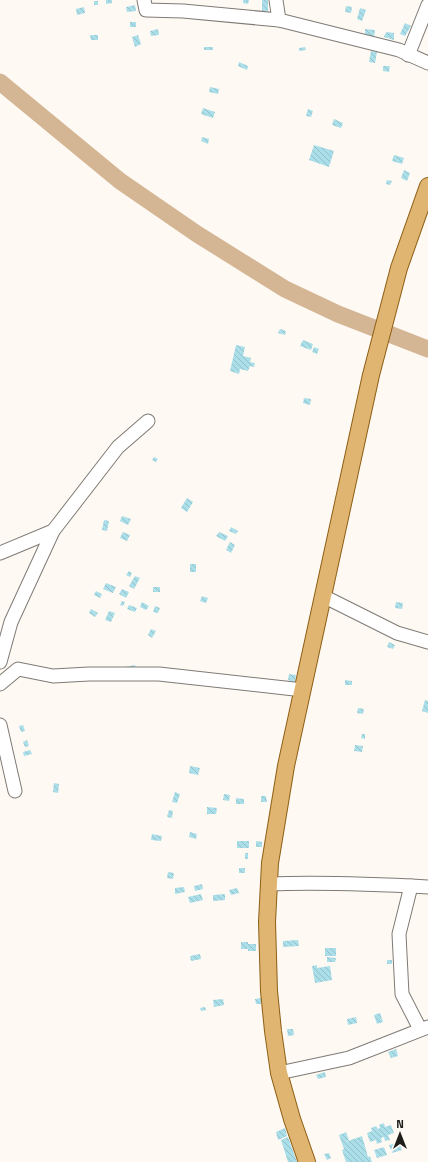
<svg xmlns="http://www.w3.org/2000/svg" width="428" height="1162" font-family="'Titillium Web',sans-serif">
  <defs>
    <pattern id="building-back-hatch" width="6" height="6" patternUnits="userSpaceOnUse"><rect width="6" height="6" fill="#aadfea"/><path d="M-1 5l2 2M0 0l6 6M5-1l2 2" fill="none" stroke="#92bfc8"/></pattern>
  </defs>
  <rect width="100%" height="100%" fill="#fff9f3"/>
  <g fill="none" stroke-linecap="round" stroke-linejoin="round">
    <polyline stroke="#d4b695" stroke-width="17" points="0,82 120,181 197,234 285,289 338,314 428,349"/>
  </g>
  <g fill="url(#building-back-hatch)">
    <polygon points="106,0 112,0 112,3 106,4"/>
    <polygon points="243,0 249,0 248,4 243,3"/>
    <rect x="262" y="0" width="6" height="11"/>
    <rect x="94" y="1" width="4" height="4"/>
    <polygon points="135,5 136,11 127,12 126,7"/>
    <polygon points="346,6 352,7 351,13 345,12"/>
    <polygon points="84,7 85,13 77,15 76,9"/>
    <polygon points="360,8 366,10 362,21 357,19"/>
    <rect x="130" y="22" width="6" height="5"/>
    <polygon points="405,23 411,26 405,36 400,34"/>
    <polygon points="158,29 159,35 151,36 150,31"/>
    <polygon points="365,29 375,30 374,37 365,36"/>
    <polygon points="387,32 394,33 394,40 384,37 385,34"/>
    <polygon points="90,35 98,35 98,40 91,40"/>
    <polygon points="138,35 141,44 135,47 132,37"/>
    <rect x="204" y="47" width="9" height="3"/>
    <polygon points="305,47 306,50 299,51 299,48"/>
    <polygon points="371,51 377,52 375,63 369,62"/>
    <polygon points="239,62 248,66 247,70 238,66"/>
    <polygon points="383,66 390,66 389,72 383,71"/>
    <polygon points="210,87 219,89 218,94 209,92"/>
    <polygon points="203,108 215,112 213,118 201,114"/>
    <polygon points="308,109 313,111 311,117 306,116"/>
    <polygon points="334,119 343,123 341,128 332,125"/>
    <polygon points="202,137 209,139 208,144 201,141"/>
    <polygon points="314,145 334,151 329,167 309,160"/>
    <polygon points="394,155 404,158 402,164 392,161"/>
    <polygon points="404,170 410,173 407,181 401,178"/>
    <polygon points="387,180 392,181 390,185 386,184"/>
    <polygon points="280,329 286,331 285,335 278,333"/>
    <polygon points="303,340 313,344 311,350 300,346"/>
    <polygon points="236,345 245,347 243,356 251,358 250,362 255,363 254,367 250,366 248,371 240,369 239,374 230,371"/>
    <polygon points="314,347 319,349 317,354 312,352"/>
    <polygon points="304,398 311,399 310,405 303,403"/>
    <polygon points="154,457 158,459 156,462 152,460"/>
    <polygon points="187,498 193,502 187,512 181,508"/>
    <polygon points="122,516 131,519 128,525 120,521"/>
    <polygon points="104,520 109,521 107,531 102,530"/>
    <polygon points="231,527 238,531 236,534 229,531"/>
    <polygon points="123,532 130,535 127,541 120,538"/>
    <polygon points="219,532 228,536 225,541 216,536"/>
    <polygon points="230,542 235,545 231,553 226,550"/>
    <rect x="190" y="564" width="6" height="8"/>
    <polygon points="129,571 132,573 130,577 126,575"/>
    <polygon points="135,576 140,578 134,589 129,586"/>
    <polygon points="106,583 116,587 113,593 103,589"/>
    <rect x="153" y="587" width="7" height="5"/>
    <polygon points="122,589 129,592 126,598 119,594"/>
    <polygon points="96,591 102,594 100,598 94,595"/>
    <polygon points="202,596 208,598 206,603 200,601"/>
    <polygon points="122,601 125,602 123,606 120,605"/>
    <polygon points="142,602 149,606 146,610 140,607"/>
    <polygon points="396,602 403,603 402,609 395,608"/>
    <polygon points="129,605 137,608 135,612 127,609"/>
    <polygon points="155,606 160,608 158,613 153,612"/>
    <polygon points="91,609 98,613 95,617 89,613"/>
    <polygon points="109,611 115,613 111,622 105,620"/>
    <polygon points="151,629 156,631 152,638 148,635"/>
    <polygon points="389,642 395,645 393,649 387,647"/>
    <polygon points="135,665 137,670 126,672 125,667"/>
    <polygon points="289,674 296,675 295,682 288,680"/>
    <polygon points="345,680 352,681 352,685 345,685"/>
    <polygon points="425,700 428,701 428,713 422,711"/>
    <polygon points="358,708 364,709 363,714 357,713"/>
    <polygon points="23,725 25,731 21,732 19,726"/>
    <polygon points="362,734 365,734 365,739 361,738"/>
    <polygon points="27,740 29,746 25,747 23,742"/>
    <polygon points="355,745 363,746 362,752 354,751"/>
    <polygon points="30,750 32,754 24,756 23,752"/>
    <polygon points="190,766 200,768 198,775 189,773"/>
    <polygon points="54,783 59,784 58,793 53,792"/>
    <polygon points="175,792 180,794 177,803 172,802"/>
    <polygon points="224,794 230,795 229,801 223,800"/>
    <polygon points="261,796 266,796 267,802 261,802"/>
    <polygon points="236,798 244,799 244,804 236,804"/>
    <polygon points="207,807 217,808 216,814 207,814"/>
    <polygon points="169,810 173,811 172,818 167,817"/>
    <polygon points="190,832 197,834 196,839 189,837"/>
    <polygon points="152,834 162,836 161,841 151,840"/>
    <rect x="237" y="841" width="12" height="7"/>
    <polygon points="256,841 262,842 262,847 256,847"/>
    <rect x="245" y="853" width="3" height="6"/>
    <rect x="239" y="868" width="6" height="5"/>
    <polygon points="168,872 174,873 173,879 167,878"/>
    <polygon points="202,884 203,889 195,891 194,886"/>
    <polygon points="184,887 185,892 175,894 175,888"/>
    <polygon points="237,888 239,893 231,895 229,890"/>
    <polygon points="201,894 203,900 190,903 188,897"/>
    <polygon points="225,894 225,900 213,901 213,895"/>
    <polygon points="298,940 299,946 283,947 283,941"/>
    <rect x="241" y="942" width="7" height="7"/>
    <rect x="248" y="944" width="8" height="7"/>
    <rect x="325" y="948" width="11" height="8"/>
    <polygon points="200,954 201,959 191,961 190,956"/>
    <polygon points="327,957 336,958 335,962 327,962"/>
    <rect x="387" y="960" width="5" height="4"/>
    <polygon points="317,965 317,968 330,966 332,980 315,983 312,966"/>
    <polygon points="261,998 261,1004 256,1004 255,999"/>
    <polygon points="223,999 224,1005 214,1007 213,1000"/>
    <polygon points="205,1007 206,1010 201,1011 200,1008"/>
    <polygon points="380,1013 383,1022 377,1024 374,1015"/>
    <polygon points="356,1017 357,1023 348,1025 347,1019"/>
    <polygon points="287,1029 293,1029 294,1035 288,1036"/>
    <polygon points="396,1049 398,1056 391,1058 388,1052"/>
    <polygon points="325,1072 326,1077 318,1079 316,1075"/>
    <polygon points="384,1123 385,1127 391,1125 394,1133 388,1135 390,1140 385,1141 384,1137 381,1138 382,1142 377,1144 376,1140 370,1142 367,1133 372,1131 371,1128 376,1126 378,1129 380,1128 379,1125"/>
    <polygon points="285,1128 287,1136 278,1140 276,1132"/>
    <polygon points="346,1132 349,1140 345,1142 362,1136 368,1157 370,1156 372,1162 346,1162 342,1150 344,1149 339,1135"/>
    <polygon points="288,1137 297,1162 288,1162 281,1140"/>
    <polygon points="399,1142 402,1150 392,1153 389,1145"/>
    <polygon points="384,1147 387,1155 377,1158 374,1150"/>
    <polygon points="329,1153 331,1158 327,1160 324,1154"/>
  </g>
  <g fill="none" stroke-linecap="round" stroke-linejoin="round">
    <defs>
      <g id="minor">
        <polyline points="144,0 146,10 183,11 279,20 399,50 428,63"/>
        <polyline points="276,0 279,20"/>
        <polyline points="408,55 428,5"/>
        <polyline points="0,553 53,531 118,447 148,421"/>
        <polyline points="323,596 397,633 428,642"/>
        <polyline points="0,662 11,622 53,531"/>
        <polyline points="0,684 18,669 53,676 89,674 159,674 303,690"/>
        <polyline points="0,725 15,791"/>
        <path d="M268,884C322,882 374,884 428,887"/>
        <polyline points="411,886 399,934 402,994 420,1029"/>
        <polyline points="279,1073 349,1058 428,1027"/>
      </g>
      <polyline id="major" points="307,1162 292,1119 279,1073 273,1031 269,991 267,922 270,863 286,766 371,375 399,268 428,186"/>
    </defs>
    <use href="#minor" stroke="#7f7a75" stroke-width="15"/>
    <use href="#major" stroke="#8e5f15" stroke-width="18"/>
    <use href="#minor" stroke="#fff" stroke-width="13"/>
    <use href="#major" stroke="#dfb571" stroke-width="16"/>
  </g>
  <g transform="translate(400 1134)" stroke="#fff9f3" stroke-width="3" paint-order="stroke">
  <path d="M0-3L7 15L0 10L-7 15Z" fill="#1f1d1a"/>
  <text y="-6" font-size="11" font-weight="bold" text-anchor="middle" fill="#1f1d1a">N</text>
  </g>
</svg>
